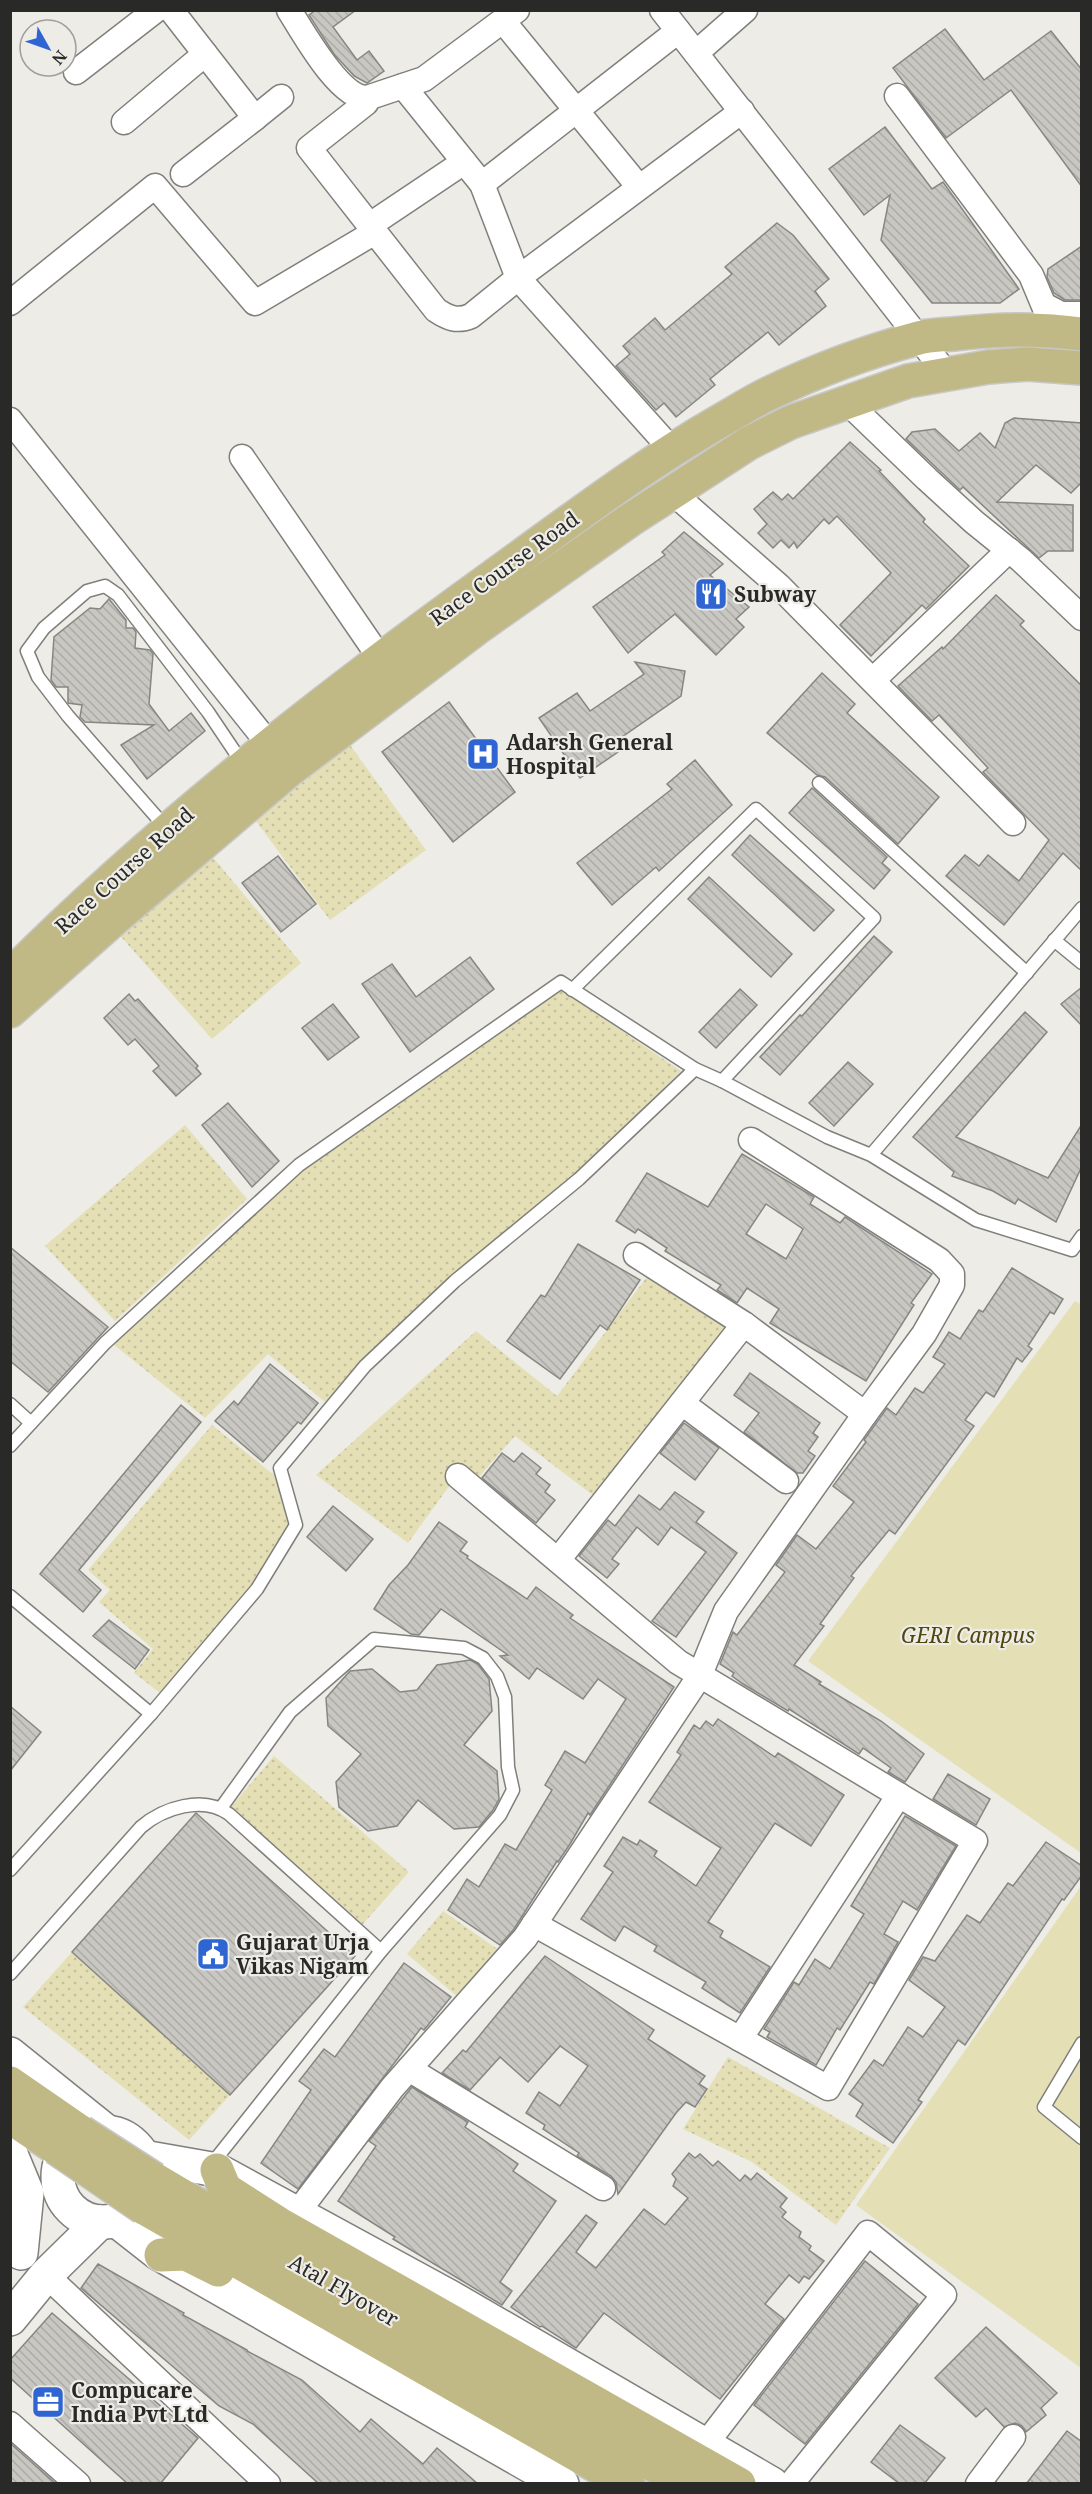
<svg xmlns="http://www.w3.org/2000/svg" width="1092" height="2494" font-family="'Noto Serif',serif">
  <defs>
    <pattern id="grass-dots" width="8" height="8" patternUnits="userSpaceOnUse" patternTransform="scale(1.5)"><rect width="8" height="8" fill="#e4dfb5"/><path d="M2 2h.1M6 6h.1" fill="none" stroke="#c4bf9c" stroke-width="1.8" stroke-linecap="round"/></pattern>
    <pattern id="building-back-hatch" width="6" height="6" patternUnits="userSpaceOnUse" patternTransform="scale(1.5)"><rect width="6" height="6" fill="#c8c7c2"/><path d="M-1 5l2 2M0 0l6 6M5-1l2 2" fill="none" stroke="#acaba7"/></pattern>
  </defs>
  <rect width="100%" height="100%" fill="#edece7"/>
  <g fill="url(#grass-dots)">
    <polygon points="350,745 426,850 330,920 255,820"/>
    <polygon points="211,855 301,963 212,1039 115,930"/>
    <polygon points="560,989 681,1071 578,1174 454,1273 361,1362 325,1402 268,1354 205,1418 113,1344 307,1165"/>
    <polygon points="185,1125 247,1199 115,1321 45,1246"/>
    <polygon points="650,1273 732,1326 598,1499 515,1436 475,1481 460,1471 408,1543 316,1475 476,1331 557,1396"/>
    <polygon points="212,1425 274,1475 293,1523 255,1586 163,1695 134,1673 153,1649 99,1602 110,1590 88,1570"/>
    <polygon points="274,1756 409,1872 362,1925 231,1807"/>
    <polygon points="443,1911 503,1953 459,1998 407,1954"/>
    <polygon points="72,1952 230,2095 189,2140 23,2007"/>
    <polygon points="728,2057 890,2148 836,2225 752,2162 683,2129"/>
  </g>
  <g fill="#e4dfb5">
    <polygon points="1075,1301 1082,1305 1081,1853 808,1661"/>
    <polygon points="1081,1886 1081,2368 856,2205"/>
  </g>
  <g fill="url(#building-back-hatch)" stroke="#878782" stroke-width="1.5" fill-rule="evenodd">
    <polygon points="316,10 356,10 333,27 357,60 369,51 384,71 367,83 354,76 334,54 309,15"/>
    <polygon points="945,29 984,80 1051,31 1082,70 1082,187 1011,90 946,138 893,68"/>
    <polygon points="885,127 932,189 943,182 1019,289 1000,303 932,303 881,240 890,195 864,215 829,169"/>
    <polygon points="777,223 793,235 829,279 815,291 826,306 779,345 768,332 710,379 715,385 676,417 664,403 656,410 616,366 630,354 623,346 655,318 665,330 732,274 725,267"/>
    <polygon points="1082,246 1082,300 1065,300 1054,293 1047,277 1048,269"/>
    <polygon points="1014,418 1082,423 1082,482 1071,493 1036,465 997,502 1073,505 1073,551 1048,551 1039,558 963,487 960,490 906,439 912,432 935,429 959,451 980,433 995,448 1005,423"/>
    <polygon points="850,442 881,470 879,471 925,519 923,522 969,566 926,609 922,605 871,656 840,625 891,573 837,516 829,524 824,519 797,548 794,542 789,548 781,540 773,548 758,533 767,524 754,509 773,492 782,500 788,494 793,499"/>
    <polygon points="684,532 723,564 710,575 749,607 736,619 744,627 716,655 675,614 628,653 593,607 665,555 662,552"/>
    <polygon points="996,595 1024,621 1020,625 1082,686 1082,871 1063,853 1004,925 946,876 965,855 979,866 988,855 1019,881 1049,840 983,772 988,768 939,715 932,721 898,686 942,647 943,649"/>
    <polygon points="109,599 126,620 126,628 133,628 136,632 135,648 150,650 153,654 149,704 169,731 191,713 205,731 147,779 121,745 154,725 85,722 80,717 82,705 68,703 68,687 56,687 51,680 54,637 90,608 100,609"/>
    <polygon points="635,662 685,671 681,696 612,744 618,752 580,778 539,718 577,693 590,711 644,674"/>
    <polygon points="822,673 855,704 847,713 939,797 898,844 825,777 817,775 767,733"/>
    <polygon points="449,702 515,792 453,842 382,752"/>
    <polygon points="695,760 732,805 659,871 656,867 612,905 577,863 672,789 667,784"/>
    <polygon points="812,788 887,857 882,863 890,870 874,889 789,813"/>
    <polygon points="750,835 834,910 814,931 732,855"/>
    <polygon points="278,856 316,904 281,932 242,883"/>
    <polygon points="709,877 792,954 771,977 688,899"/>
    <polygon points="874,936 892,952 780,1075 760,1057 800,1015 802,1016"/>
    <polygon points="470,957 494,989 410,1052 362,984 392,964 416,997"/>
    <polygon points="1082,987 1082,1026 1061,1004"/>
    <polygon points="740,989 757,1005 716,1048 699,1032"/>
    <polygon points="129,994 135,1001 138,999 198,1066 196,1068 201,1074 176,1096 153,1071 159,1066 135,1039 128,1045 104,1018"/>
    <polygon points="333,1004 359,1037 328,1060 302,1028"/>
    <polygon points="1025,1012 1047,1032 956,1137 1048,1178 1082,1124 1082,1166 1056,1222 1018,1199 1015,1204 993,1191 952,1176 954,1172 913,1137"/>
    <polygon points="848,1062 873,1084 834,1126 809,1103"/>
    <polygon points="228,1103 279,1161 252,1187 202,1125"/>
    <path d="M742,1154L814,1197L810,1204L840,1223L845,1217L932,1274L911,1303L914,1305L866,1381L770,1323L779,1309L747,1288L737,1303L717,1290L721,1285L665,1251L667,1248L638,1229L635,1233L616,1221L647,1173L708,1207ZM766,1204L803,1229L786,1259L746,1234Z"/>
    <polygon points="578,1244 640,1280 607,1330 600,1325 560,1379 507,1341 541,1295 545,1297"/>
    <polygon points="10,1247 108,1327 48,1392 10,1361"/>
    <polygon points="1012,1268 1063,1299 1054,1314 1050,1312 1028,1346 1032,1349 1022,1362 1017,1358 994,1397 986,1392 965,1420 974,1426 895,1534 889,1530 851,1576 854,1578 820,1624 824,1626 794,1665 821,1682 819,1684 881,1721 924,1754 905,1782 888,1772 891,1768 863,1748 859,1754 789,1709 788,1711 743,1684 732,1676 734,1673 720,1664 733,1632 737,1635 785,1572 776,1565 797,1535 816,1549 854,1502 833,1486 866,1442 864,1440 887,1408 896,1415 915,1388 923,1393 945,1364 933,1357 949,1332 960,1339 979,1310 983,1312"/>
    <polygon points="270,1364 318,1403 301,1424 298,1422 263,1462 215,1421 234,1401 238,1405"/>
    <polygon points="750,1373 820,1423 813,1433 818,1437 808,1451 815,1456 803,1473 797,1473 744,1432 759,1413 734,1395"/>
    <polygon points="181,1405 201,1422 79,1570 101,1590 83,1612 40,1574"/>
    <polygon points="684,1423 719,1448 695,1480 660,1453"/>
    <polygon points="502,1453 514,1462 522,1453 541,1468 536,1474 550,1485 545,1492 555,1500 536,1523 482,1478"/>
    <polygon points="675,1492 704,1512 696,1522 737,1553 676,1637 652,1621 706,1552 671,1527 658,1545 637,1527 612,1559 619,1564 607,1578 579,1556 608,1520 615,1526 639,1495 660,1510"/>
    <polygon points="333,1506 373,1539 346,1571 307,1537"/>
    <polygon points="439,1522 467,1542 460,1551 468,1556 467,1558 527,1599 536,1587 573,1615 570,1618 674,1687 590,1815 588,1813 570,1844 558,1862 557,1861 514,1929 500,1945 448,1910 467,1879 479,1887 505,1844 516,1850 552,1790 545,1785 565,1751 585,1763 626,1699 598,1679 583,1699 537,1668 529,1679 500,1656 508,1655 441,1609 419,1635 411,1634 374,1609 389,1585 408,1565"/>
    <polygon points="109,1620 149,1650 135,1669 93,1636"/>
    <polygon points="470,1660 478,1664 489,1679 492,1711 464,1745 497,1771 499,1799 493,1810 479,1827 454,1829 418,1800 397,1826 368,1831 339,1807 336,1782 361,1754 328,1726 326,1698 350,1671 372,1669 400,1692 417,1690 437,1665"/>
    <polygon points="10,1706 41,1732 10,1771"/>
    <polygon points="718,1719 775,1757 778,1753 844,1795 811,1846 775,1823 708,1922 723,1931 720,1937 770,1967 740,2013 702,1988 706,1982 654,1951 657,1946 624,1926 615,1941 581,1919 613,1872 604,1866 623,1837 637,1845 640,1840 657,1851 654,1856 696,1886 721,1848 649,1802 681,1755 677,1752 694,1725 700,1729 706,1721 713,1726"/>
    <polygon points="948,1774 990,1799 976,1825 933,1799"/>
    <polygon points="196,1813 355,1956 230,2095 72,1952"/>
    <polygon points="905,1816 956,1846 917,1910 903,1901 884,1934 898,1942 874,1984 870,1982 840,2030 837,2028 816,2065 767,2037 770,2032 764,2029 794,1982 799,1985 815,1959 830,1969 864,1914 851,1906"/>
    <polygon points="1046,1842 1082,1866 1082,1875 1064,1900 1062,1899 965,2045 958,2040 918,2100 922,2102 893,2143 856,2116 863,2104 849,2094 874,2060 883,2066 908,2027 923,2037 945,2007 909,1980 923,1957 935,1961 967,1915 980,1923 1008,1883 1013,1886"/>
    <polygon points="545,1956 654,2030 648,2039 705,2076 699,2084 707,2089 695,2107 686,2102 676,2113 618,2194 616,2182 611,2176 577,2156 579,2153 543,2129 545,2125 526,2113 539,2092 560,2106 588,2066 560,2046 528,2082 500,2057 470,2090 442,2073 463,2050 466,2052"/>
    <polygon points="404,1963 451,1997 424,2030 421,2028 298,2189 261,2163 311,2090 299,2081 324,2049 335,2057"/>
    <polygon points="412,2087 468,2122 465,2127 518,2164 513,2171 556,2201 500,2282 512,2291 502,2305 393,2239 395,2237 338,2201 376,2146 369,2141"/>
    <polygon points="689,2153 695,2158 700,2154 713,2166 718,2161 740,2181 745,2175 751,2180 757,2173 787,2198 780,2207 786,2212 782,2217 801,2232 799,2237 811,2246 809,2250 824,2261 809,2279 804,2276 799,2283 789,2275 765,2304 784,2319 720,2399 604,2313 576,2348 542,2326 540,2327 511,2307 586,2215 597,2223 576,2252 596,2268 644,2209 665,2225 688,2198 673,2186 676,2179 672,2174"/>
    <polygon points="865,2261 918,2304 805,2444 754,2405"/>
    <polygon points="98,2264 184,2313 183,2315 247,2350 247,2351 302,2380 360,2432 371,2419 423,2464 437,2448 478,2484 319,2484 253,2424 219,2406 81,2288"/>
    <polygon points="52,2313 198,2438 160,2484 128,2484 10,2378 10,2360"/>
    <polygon points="986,2327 1057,2393 1041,2408 1046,2415 1026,2432 1022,2426 1015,2423 1004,2427 986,2408 976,2417 935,2378"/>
    <polygon points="900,2425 945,2458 924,2484 900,2484 871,2462"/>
    <polygon points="1067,2431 1082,2442 1082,2484 1026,2484"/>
    <polygon points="10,2443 56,2484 10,2484"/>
  </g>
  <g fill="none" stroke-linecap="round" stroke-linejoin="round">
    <defs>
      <g id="lane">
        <polyline points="819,783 1027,973"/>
        <polyline points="167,829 68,716 38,677 27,651 44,628 87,591 105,586 118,595 208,712 243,764"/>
        <polyline points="1054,940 1082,963"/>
        <polyline points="572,990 756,809 874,918 722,1081"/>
        <polyline points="871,1155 1082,908"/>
        <polyline points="10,1404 31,1423"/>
        <polyline points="10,1446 105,1343 299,1165 561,982 695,1069 722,1081 827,1137 871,1155 976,1220 1072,1250 1082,1236"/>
        <polyline points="10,1596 151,1714 10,1870"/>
        <polyline points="151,1714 257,1589 296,1525 280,1468 365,1366 455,1281 579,1179 695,1069"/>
        <path d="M10,1974L141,1827C163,1808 203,1795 229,1814L381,1951"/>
        <polyline points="1082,2043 1044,2107 1082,2138"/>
        <polyline points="211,2165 381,1951 500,1815 513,1790 508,1767 505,1697 497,1676 483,1658 464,1648 374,1639 290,1712 221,1808"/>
      </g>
      <g id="street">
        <polyline points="171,10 255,118 281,97"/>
        <path d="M289,10C303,32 339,98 367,98L366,103L309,148L436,310C448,318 457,322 471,316L518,278L742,111"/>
        <polyline points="662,10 946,373"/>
        <polyline points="503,21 639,187"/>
        <polyline points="696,53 745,10"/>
        <polyline points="76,72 156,10"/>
        <polyline points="403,86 482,184 518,278 672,450"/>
        <polyline points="897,96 1031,275 1054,330"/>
        <polyline points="367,98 424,79 517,10"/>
        <polyline points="124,122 205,54"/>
        <polyline points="183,174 255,118"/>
        <polyline points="482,184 678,31"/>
        <polyline points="370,225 464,162"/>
        <polyline points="10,303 155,186 255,303 375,232"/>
        <polyline points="1044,305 1061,314 1082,314"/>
        <polyline points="847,402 927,479 974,522 1021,560 1082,618"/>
        <polyline points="10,420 280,758"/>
        <polyline points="242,457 380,658"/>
        <polyline points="672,492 779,586 1013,823"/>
        <polyline points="873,680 1009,550"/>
        <polyline points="636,1255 744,1324 865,1414"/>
        <polyline points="682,1403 786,1481"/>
        <polyline points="458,1476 678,1662 975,1841 828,2088 534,1924"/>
        <polyline points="558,1560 744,1324"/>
        <polyline points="740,2039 899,1795"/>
        <polyline points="409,2069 603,2188"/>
        <polyline points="297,2213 392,2088 525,1938 699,1677 726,1611 865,1414 924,1334 952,1285 952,1274 939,1260 751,1140"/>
        <polyline points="46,2275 268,2484"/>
        <polyline points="10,2424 78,2484"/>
        <polyline points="705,2445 868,2233 944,2295 791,2484"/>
        <polyline points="978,2484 1013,2437"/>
      </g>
      <g id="secondary">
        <polyline points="10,2054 107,2132"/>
        <circle cx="103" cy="2177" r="45"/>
        <polyline points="10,2152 27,2193 21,2253"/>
        <polyline points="143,2157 217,2170 450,2297 772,2484"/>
        <polyline points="116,2220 158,2253 562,2484"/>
        <polyline points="10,2319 46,2275 100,2222"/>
      </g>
      <g id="primary">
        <path d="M10,976C158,828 322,700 491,578C566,524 640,467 720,421C736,412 753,401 770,393C816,371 866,352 915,339C927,335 941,335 953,334C996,329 1039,328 1082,334"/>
        <polyline points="10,1011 114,919 289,770 481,625 630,520 749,443 791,422 908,381 988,367 1027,364 1082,368"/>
        <polyline points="10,2083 81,2132"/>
        <polyline points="10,2117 56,2148"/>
        <polyline points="217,2170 225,2189 278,2223 739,2484"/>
        <polyline points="154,2179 276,2251 687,2484"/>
        <polyline points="144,2208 628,2484"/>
        <polyline points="161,2255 186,2254 218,2270"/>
      </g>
    </defs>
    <use href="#lane" stroke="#807f7b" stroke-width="15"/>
    <use href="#street" stroke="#807f7b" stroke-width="27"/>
    <use href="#secondary" stroke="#807f7b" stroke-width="36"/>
    <use href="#primary" stroke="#c7c7c7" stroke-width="36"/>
    <use href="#lane" stroke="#fff" stroke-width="12"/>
    <use href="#street" stroke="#fff" stroke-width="24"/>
    <use href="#secondary" stroke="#fff" stroke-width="33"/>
    <use href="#primary" stroke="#c0b985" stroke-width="33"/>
    <defs>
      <g id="primary-bridge">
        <polyline points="81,2132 154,2179"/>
        <polyline points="56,2148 144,2208"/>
      </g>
    </defs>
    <use href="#primary-bridge" stroke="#c7c7c7" stroke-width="36" stroke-linecap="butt"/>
    <use href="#primary-bridge" stroke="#c0b985" stroke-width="33"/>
  </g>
  <defs>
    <symbol id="restaurant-square" viewBox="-11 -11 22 22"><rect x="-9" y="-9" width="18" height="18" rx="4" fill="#2e65d3" stroke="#edece7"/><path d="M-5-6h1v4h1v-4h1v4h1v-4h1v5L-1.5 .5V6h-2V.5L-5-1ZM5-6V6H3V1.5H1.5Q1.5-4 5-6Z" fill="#fff"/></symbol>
    <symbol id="hospital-square" viewBox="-11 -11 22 22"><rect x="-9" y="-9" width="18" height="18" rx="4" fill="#2e65d3" stroke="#edece7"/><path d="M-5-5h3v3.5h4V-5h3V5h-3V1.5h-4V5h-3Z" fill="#fff"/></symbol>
    <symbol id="civic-square" viewBox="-11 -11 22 22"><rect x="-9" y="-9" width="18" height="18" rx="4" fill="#2e65d3" stroke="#edece7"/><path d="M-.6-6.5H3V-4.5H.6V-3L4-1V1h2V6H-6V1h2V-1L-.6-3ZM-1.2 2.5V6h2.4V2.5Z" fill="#fff"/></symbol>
    <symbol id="office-square" viewBox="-11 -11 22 22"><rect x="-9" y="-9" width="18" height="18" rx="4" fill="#2e65d3" stroke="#edece7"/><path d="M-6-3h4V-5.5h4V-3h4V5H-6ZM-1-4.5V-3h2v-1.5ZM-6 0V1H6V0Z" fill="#fff"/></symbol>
  </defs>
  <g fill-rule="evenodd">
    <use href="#restaurant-square" x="692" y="575" width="38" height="38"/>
    <use href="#hospital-square" x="464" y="735" width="38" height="38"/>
    <use href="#civic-square" x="194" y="1935" width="38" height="38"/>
    <use href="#office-square" x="29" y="2383" width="38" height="38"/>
  </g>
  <g text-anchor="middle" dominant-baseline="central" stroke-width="4.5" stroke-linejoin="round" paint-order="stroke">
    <g font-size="21" fill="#292927" stroke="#edece7">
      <text transform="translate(504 568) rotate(-36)">Race Course Road</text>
      <text transform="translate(124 870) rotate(-42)">Race Course Road</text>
      <text transform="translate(344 2290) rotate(30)">Atal Flyover</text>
    </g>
    <g font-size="21" font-weight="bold" fill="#292927" stroke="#edece7" text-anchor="start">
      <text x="734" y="594">Subway</text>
      <text x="506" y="742">Adarsh General<tspan x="506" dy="24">Hospital</tspan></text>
      <text x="236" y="1942">Gujarat Urja<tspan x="236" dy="24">Vikas Nigam</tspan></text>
      <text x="71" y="2390">Compucare<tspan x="71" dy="24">India Pvt Ltd</tspan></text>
    </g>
    <g font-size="21" font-style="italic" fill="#4e4710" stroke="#edece7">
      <text x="968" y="1635">GERI Campus</text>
    </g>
  </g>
  <rect width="1092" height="2494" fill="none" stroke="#292927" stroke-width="24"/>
  <g transform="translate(48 48) rotate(130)"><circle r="28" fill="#edece7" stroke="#9f9e9a" stroke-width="1.5"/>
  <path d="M0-4.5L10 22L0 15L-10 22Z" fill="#2e65d3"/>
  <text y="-9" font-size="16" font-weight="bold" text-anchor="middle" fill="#292927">N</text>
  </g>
</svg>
